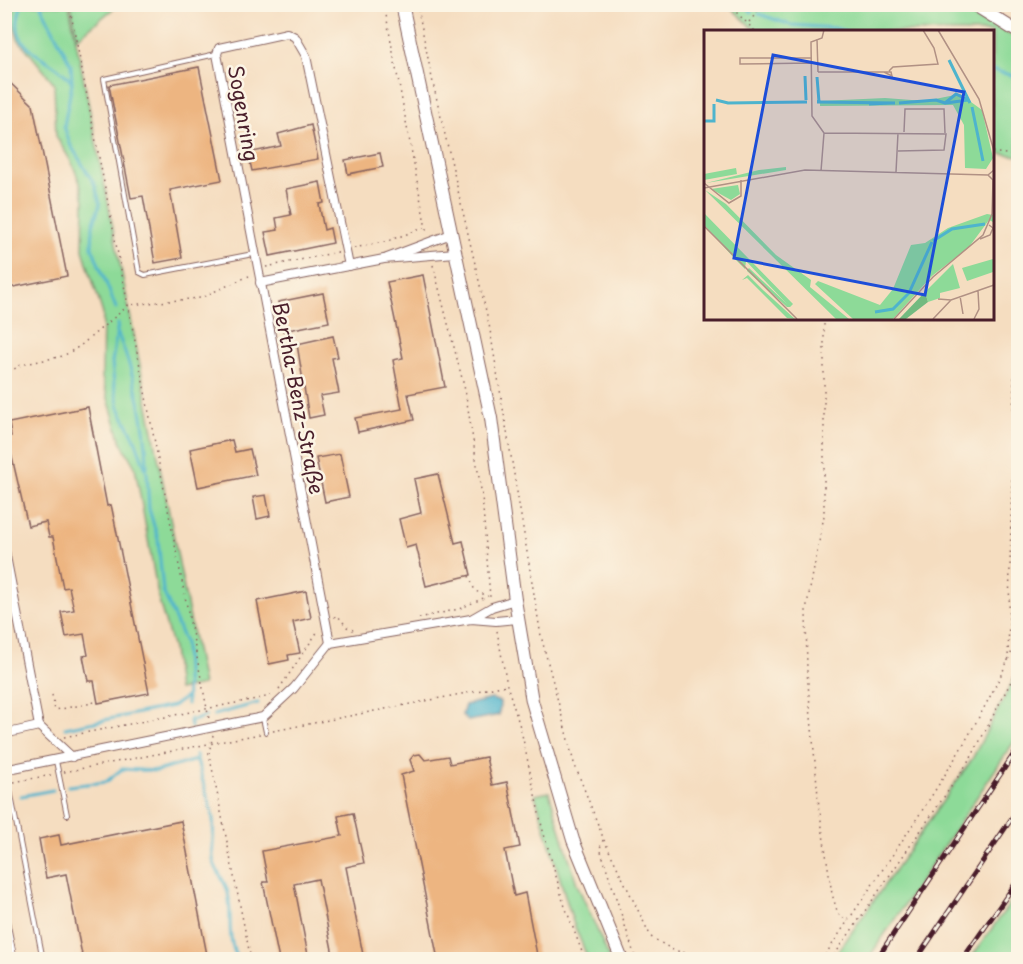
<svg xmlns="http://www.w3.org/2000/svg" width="1023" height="964" font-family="'Playpen Sans',sans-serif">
  <rect width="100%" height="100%" fill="#fcf5e5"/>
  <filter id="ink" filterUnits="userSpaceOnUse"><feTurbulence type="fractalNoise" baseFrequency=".0167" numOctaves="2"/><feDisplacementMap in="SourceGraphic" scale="12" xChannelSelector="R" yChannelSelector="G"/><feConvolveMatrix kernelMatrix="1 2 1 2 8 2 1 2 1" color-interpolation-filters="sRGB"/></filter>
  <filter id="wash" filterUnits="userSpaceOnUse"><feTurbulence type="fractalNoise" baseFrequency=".008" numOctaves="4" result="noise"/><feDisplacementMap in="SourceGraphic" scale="24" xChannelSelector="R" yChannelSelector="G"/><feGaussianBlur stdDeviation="1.35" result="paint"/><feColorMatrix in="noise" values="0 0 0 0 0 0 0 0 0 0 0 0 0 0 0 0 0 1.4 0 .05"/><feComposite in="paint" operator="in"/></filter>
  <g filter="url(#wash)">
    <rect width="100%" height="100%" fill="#f5ddc0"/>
    <g fill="#8dda98" stroke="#6c7c62" stroke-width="1.5">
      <polygon points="71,4 118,4 118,5 77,38"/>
      <polygon points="15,5 69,5 203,685 178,690 173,649 159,601 135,467 121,442 102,378 103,314 83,250 84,200 80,183 72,163 56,136 54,83 18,39 12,19"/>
      <polygon points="728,5 959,5 1018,39 1018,156 992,152 992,32 756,31"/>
      <polygon points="1018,671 1018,736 868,959 833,959 972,759"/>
      <polygon points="549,792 577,884 610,959 588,959 573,922 535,795"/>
      <polygon points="1018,892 1018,959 970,959"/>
    </g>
    <polygon fill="#4eb4cd" stroke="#4c6a7c" stroke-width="1.5" points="492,699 500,702 499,715 468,721 462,715 465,705"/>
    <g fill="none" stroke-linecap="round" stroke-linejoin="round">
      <g stroke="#4eb4cd" stroke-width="3">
        <path d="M22,4C3,54 51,52 72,83L64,126L70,144L95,185L100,204L93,225L92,247L116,308"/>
        <polyline points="40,4 71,65 72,82"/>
        <polyline points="742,4 752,12"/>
        <polyline points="759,14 791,25 835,28 847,32"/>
        <polyline points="992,70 1018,77"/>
        <polyline points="118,324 112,362 114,384 119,408 134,437 147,472 149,509 158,539 163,591 185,643 187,704"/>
        <path d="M118,334C135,376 146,422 147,467"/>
        <polyline points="214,715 258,703"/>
        <polyline points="190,719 191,727"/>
        <polyline points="190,722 206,716"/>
        <polyline points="65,728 173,706 186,697"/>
        <path d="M196,755C200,775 207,793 212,813C216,827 211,844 213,859C215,871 226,881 228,893C233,917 225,938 239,960"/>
        <polyline points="68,786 106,782 122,769 157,771 196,760"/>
        <polyline points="21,796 53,790"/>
      </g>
    </g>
    <g id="blocks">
      <g fill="#edb581">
        <polygon points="199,67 222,180 170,190 182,258 155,263 143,196 131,198 109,85"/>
        <polygon points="4,77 33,105 67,276 4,289"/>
        <polygon points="311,125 318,159 252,171 248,153 281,146 278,134"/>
        <polygon points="380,153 383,167 348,174 345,160"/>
        <polygon points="320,182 324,203 319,204 324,230 330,228 333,243 270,256 265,232 278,230 276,218 291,215 286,189"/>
        <polygon points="423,275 445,387 408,394 414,420 358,432 355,418 402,409 393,360 403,358 387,282"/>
        <polygon points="323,293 329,322 283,331 278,302"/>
        <polygon points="333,336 338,357 332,358 339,393 320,396 324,415 309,418 297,344"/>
        <polygon points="88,407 107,506 111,505 112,509 149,693 98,703 94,681 88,681 83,656 88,655 84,634 66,637 61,612 74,610 69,587 63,588 53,537 49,537 46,522 28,526 7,436 11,436 9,423"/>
        <polygon points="232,440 235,452 250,449 256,475 198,487 190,449"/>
        <polygon points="340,454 349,497 325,502 316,458"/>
        <polygon points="438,474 455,543 463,541 471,575 426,586 416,545 406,548 399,519 421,513 414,479"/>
        <polygon points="266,495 270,516 257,519 253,497"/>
        <polygon points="306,591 311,618 293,622 300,653 288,655 289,660 269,664 257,601"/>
        <polygon points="420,754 425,760 448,756 450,764 486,757 492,785 507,782 520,847 505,850 514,896 525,893 538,960 438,960 401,775 414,771 410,760 414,755"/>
        <polygon points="353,813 364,863 346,867 364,960 334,960 318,879 294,884 309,960 279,960 263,882 268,882 262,851 342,836 338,816"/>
        <polygon points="181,821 208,960 83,960 66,874 46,878 39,839 59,835 61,845"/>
      </g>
    </g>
  </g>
  <g filter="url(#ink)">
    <use href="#blocks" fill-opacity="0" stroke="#86625f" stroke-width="1.5"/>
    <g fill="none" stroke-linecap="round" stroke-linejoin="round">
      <defs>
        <g id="lane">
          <polyline points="216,54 104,79 139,272 145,275 253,254"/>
          <polyline points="263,718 266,732"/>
          <polyline points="56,761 67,815"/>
          <polyline points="6,770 43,960"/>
          <polyline points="4,906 15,960"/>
        </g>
        <g id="street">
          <polyline points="387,258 451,234"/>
          <polyline points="260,283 384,259 455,253"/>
          <polyline points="4,546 39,726"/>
          <polyline points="471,619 492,607 515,600"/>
          <polyline points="330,643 217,54 219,48 287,33 295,37 306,56 349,266"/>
          <polyline points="39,726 72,757"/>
          <polyline points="4,734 39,726"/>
          <polyline points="4,770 263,717 294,688 330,643 471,619 496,621 518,619"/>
        </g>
        <g id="secondary">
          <polyline points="402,4 491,418 515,600 532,701 573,840 622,960"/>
          <polyline points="973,4 1018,32"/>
        </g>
      </defs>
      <use href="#lane" stroke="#86625f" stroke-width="6"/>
      <use href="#street" stroke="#86625f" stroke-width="10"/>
      <use href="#secondary" stroke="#86625f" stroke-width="14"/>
      <g stroke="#86625f" stroke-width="1.5" stroke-dasharray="1.5 4.5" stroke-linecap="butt">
        <polyline points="69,4 209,719"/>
        <polyline points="384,4 427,234"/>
        <polyline points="417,4 433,83 489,324 541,636 574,763 604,840 651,937 673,950 714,960"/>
        <polyline points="728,4 756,32"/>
        <polyline points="1002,4 1018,14"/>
        <polyline points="749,22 764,4"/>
        <polyline points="992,152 1018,156"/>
        <polyline points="354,248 384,242 424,228"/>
        <polyline points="433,265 465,390 482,496 490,597"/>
        <polyline points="266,267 338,252"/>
        <polyline points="824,318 824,516 806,610 807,672 819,807 832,894 838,914 848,921"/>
        <polyline points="4,375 21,365 63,356 80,346 129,305 200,298 249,276"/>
        <polyline points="469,576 475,591 486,595"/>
        <polyline points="334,617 338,616 347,627 353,630"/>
        <polyline points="419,618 459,609 488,596"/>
        <polyline points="497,631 507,685 521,730 542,827 563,901 585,960"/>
        <polyline points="1008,661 1018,187"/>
        <polyline points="279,689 318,631"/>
        <polyline points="52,695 55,710 93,703 96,698"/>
        <polyline points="273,731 507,685"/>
        <polyline points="213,735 209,753 251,960"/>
        <polyline points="64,737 271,696"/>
        <polyline points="64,772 260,734"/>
        <polyline points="14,782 51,775"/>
        <polyline points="603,840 600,848 636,960"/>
        <path d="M822,960C891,854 968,754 1018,638"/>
        <polyline points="831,960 971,758 1018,668"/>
      </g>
      <use href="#lane" stroke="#fff" stroke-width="4"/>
      <use href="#street" stroke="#fff" stroke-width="8"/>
      <use href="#secondary" stroke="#fff" stroke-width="12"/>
      <defs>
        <g id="rail">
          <polyline points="876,960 1018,748"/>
          <polyline points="916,960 1018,809"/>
          <polyline points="962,960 1018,880"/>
        </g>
      </defs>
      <use href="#rail" stroke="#4a1f2b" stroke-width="5"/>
      <use href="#rail" stroke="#fcf5e5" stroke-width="3" stroke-dasharray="9" stroke-linecap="butt"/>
    </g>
  </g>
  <g text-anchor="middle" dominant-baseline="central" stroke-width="5" stroke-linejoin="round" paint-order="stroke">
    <g font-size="20" fill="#4a1f2b" stroke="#fcf5e5">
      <text transform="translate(244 113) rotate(80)">Sogenring</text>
      <text transform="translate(299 398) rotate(79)">Bertha-Benz-Straße</text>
    </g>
  </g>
  <g transform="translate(704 30)">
    <rect width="290" height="290" fill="#f5ddc0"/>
    <path d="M256,64L278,80L289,128L282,139L261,138L260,95L249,75L116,76V71L181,68L221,71ZM82,137V140L2,153L55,140ZM32,138L33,144L0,150V144ZM34,155L36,164L27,170L7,159ZM1,160L22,174L72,225L107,250L106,257L145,289H132ZM0,183L89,274L86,277H83L43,241V240L45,238L83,274L42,231L41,239L30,228L0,195ZM283,184L289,185V192L285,190L265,217L228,246L189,289H149L111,254L114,251L176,275L189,259L207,215L221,213L244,198ZM289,229V242L263,251L258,238ZM249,234L256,258L236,263V268L224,272L221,262ZM44,245L59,260L91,289L83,288L43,248L38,250Z" fill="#8dda98"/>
    <path d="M221,262L224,272L202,289H195Z" fill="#72ba80"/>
    <path fill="none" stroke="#4eb4cd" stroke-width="3" d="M245,30L266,73M101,46L102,70M113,47L115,72M12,70L24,73L103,72M113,72L191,73M195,73L232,70L241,73L252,64L264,70M242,73L264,70M165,74L187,73M268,77L279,131M0,91H10V74M229,211L248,199L281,194M171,282L189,279L205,263L228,212"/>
    <path fill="none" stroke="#b19184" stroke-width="1.5" d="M234,0L275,69L290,121M113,9L114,42M107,33L36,34V28H107M185,41L189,37L234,34L230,18L219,0H195M114,42H180L188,46L187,42H180M200,102L201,79H240L241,103M120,103L242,104L240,120L194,121M117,141L120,103L108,86L107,12L118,8L120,0M192,142L194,103M0,153L25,173L37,166V150M0,158L101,140L284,145M0,196L93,289M276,209L286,205L289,198L285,195M256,266L259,284M234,269L247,270L290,255M190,289L229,247L279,205L288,184L289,150L284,145L290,140M229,289L247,270M270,289L275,279L274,261"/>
    <path fill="#1d4ed8" fill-opacity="0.15" stroke="#1d4ed8" stroke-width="3" d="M69,25L260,62L221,265L30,228Z"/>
    <rect width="290" height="290" fill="none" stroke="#4a1f2b" stroke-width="3"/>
  </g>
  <rect width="1023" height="964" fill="none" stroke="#fcf5e5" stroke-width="24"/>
</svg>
